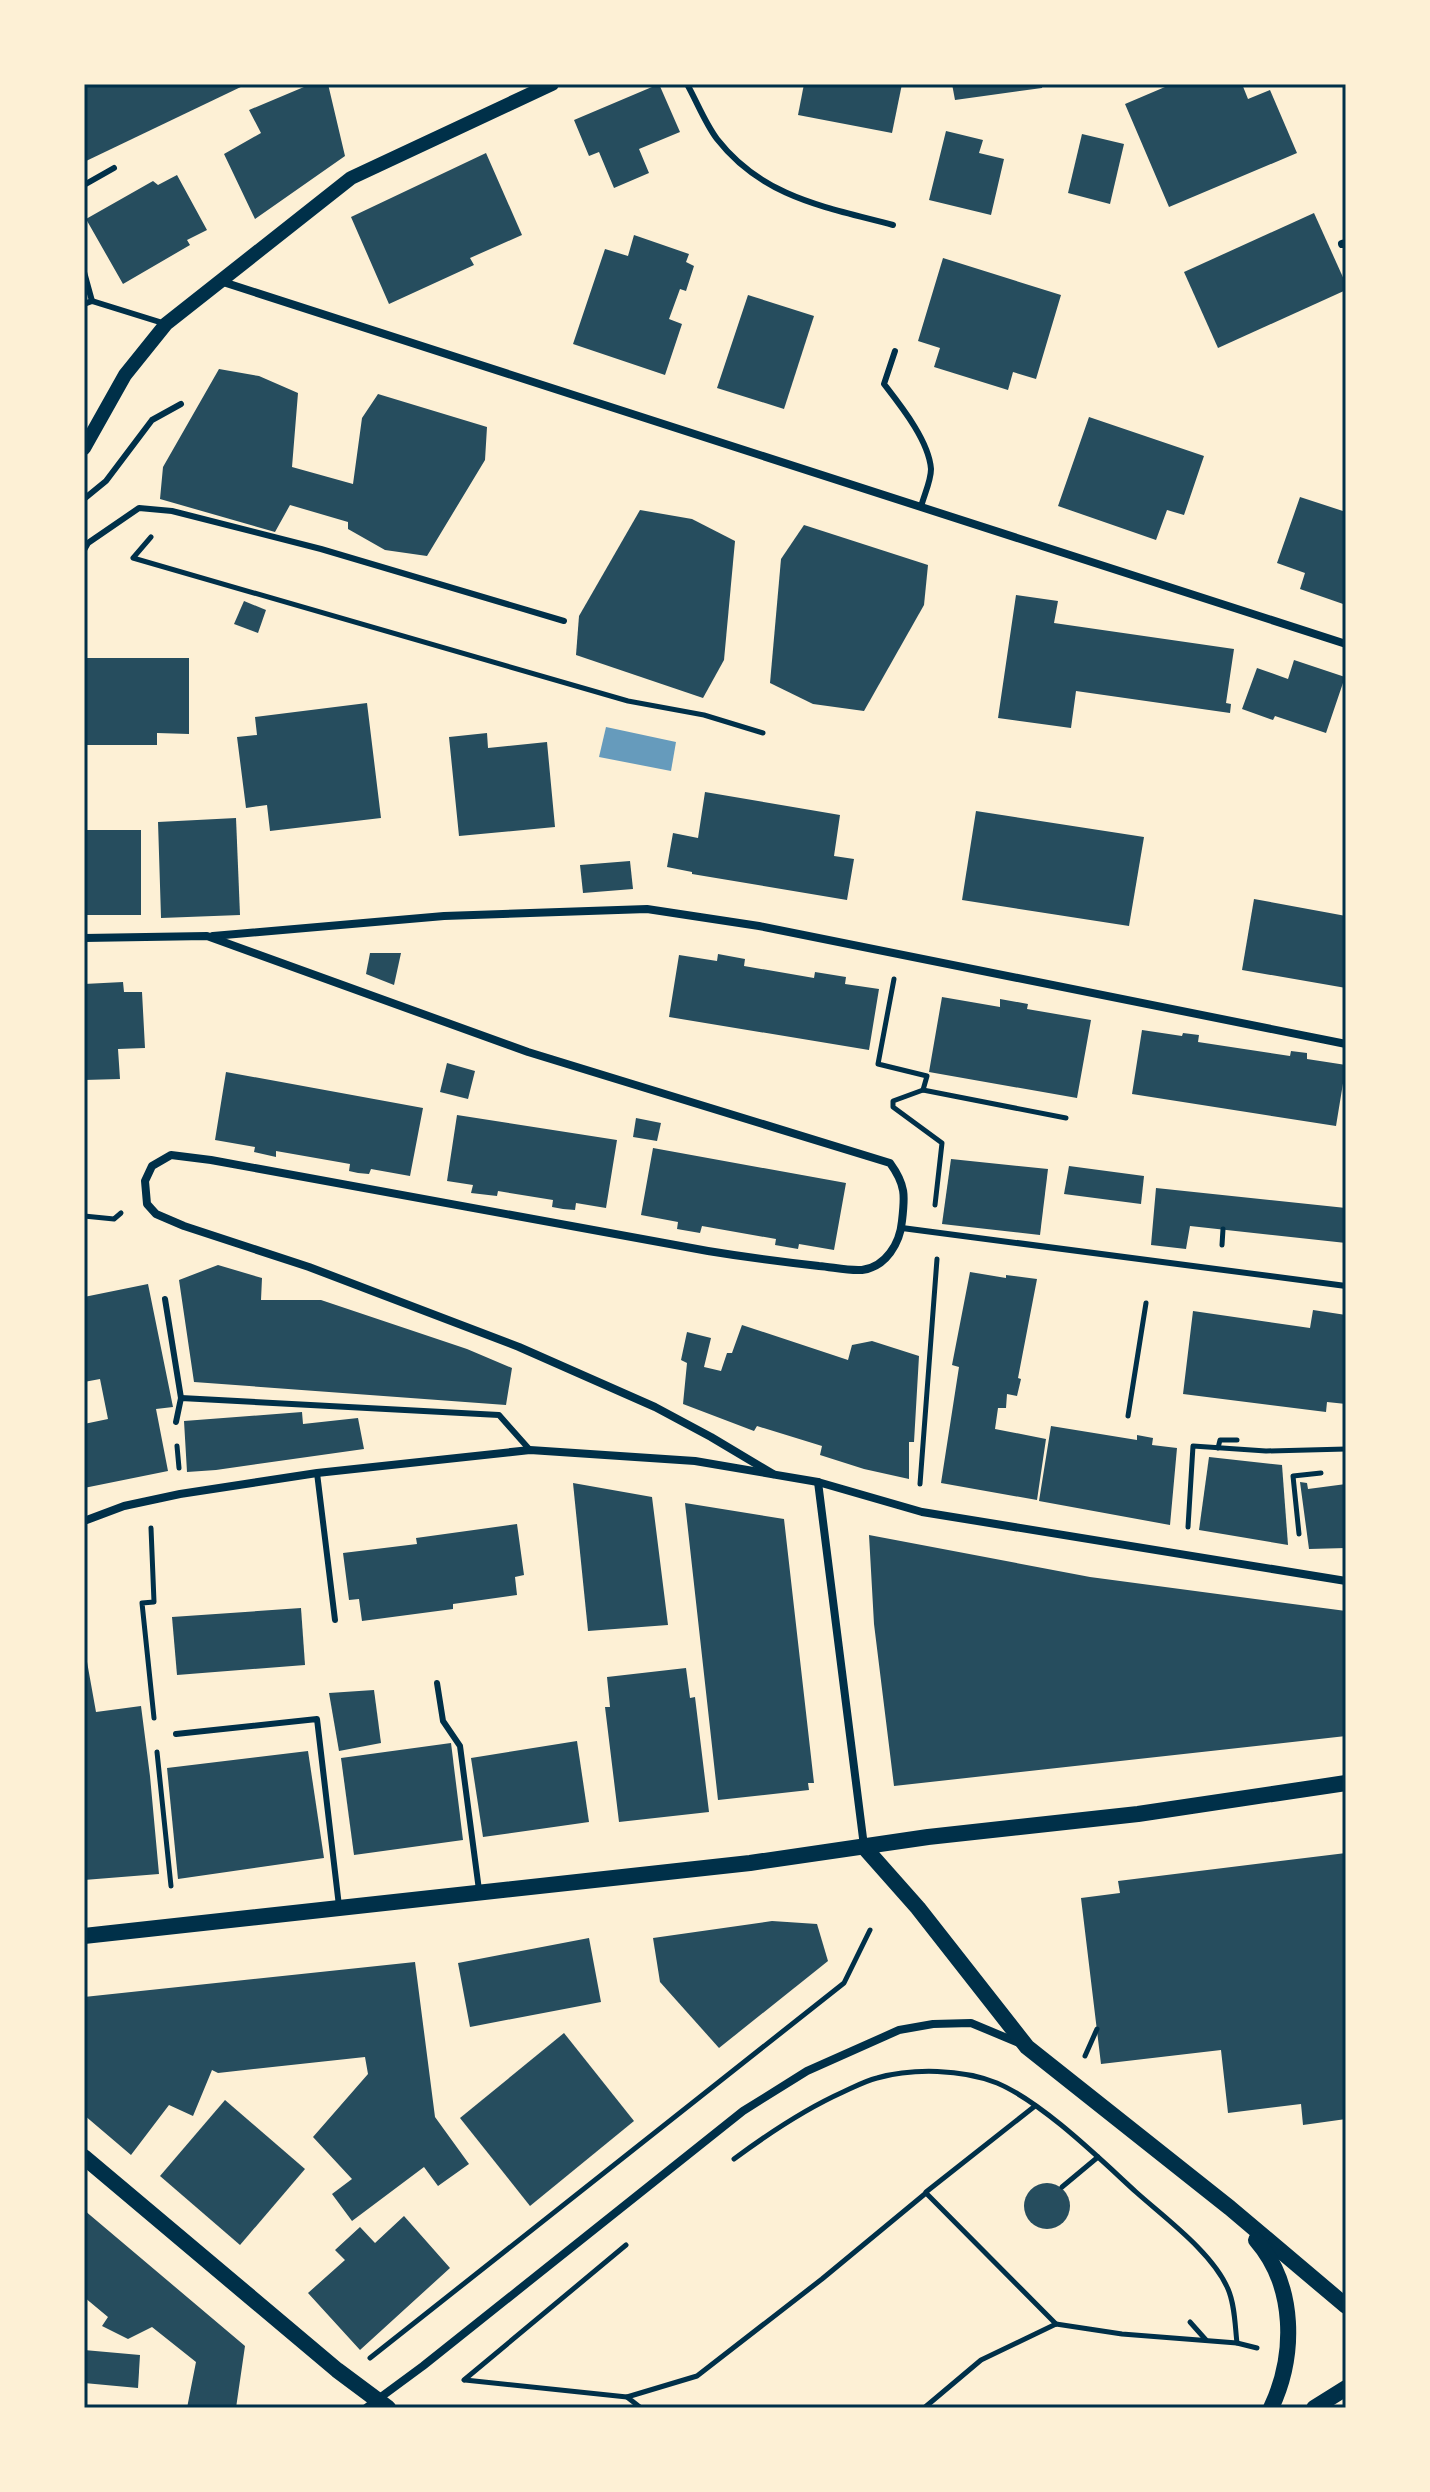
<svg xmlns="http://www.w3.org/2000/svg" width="1430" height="2492" font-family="'Noto Serif',serif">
  <rect width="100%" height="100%" fill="#fdf0d5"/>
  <polygon fill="#669bbc" points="606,727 676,742 671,771 599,757"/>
  <g fill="#264d5e">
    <polygon points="91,84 247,84 84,162 84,87"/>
    <polygon points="311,84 328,84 345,156 255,219 224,154 261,133 249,110"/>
    <polygon points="659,84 680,132 639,149 649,173 614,188 599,152 589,156 574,120"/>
    <polygon points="804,84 902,84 892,133 798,115"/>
    <polygon points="952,84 1043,84 1042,88 955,100"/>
    <polygon points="1172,84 1242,84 1248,99 1270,90 1297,153 1169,207 1125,104"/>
    <polygon points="946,131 983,140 979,153 1004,159 991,215 929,200"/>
    <polygon points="1082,134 1124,144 1110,204 1068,193"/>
    <polygon points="486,153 522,235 470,258 474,265 389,304 351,217"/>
    <polygon points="177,175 207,230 187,240 190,245 123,284 86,219 153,181 158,185"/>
    <polygon points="1314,213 1346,284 1346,290 1218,348 1184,272"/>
    <polygon points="634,235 689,254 686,262 694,266 686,291 680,289 669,319 682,324 665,375 573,344 605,249 628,256"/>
    <polygon points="943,258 1061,295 1036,379 1013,372 1008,390 934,367 940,348 918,341"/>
    <polygon points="748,295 814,316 784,409 717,388"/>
    <polygon points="219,369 259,376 298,393 292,467 353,484 362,418 378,394 487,427 485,460 427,556 385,550 348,529 348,522 290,505 275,532 160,499 163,467"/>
    <polygon points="1089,417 1204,456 1184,515 1167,510 1156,540 1058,506"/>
    <polygon points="1300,497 1346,512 1346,605 1300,589 1305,573 1277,563"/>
    <polygon points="640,510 692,519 735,541 724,660 703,698 576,655 579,616"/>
    <polygon points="804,525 928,565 924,605 864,711 813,704 770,683 781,559"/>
    <polygon points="1016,595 1058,601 1054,623 1234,649 1226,703 1231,704 1230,713 1076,691 1071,728 998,718"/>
    <polygon points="244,601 266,610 258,633 234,624"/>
    <polygon points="84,658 189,658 189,734 157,733 157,745 84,745"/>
    <polygon points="1294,660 1345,677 1326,733 1275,716 1273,720 1242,709 1257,668 1288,679"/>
    <polygon points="367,703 381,818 270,831 267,805 246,808 237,737 257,735 255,717"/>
    <polygon points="487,733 488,748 547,742 555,827 459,836 449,737"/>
    <polygon points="705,792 840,815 834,856 854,859 847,900 692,874 692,872 667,867 673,833 698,838"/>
    <polygon points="976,811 1144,837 1129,926 962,900"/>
    <polygon points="236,818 240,915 161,918 158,822"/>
    <rect x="84" y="830" width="57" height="85"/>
    <polygon points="630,861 633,889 583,893 580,865"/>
    <polygon points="1254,899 1346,916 1346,988 1242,970"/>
    <polygon points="370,953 401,953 394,985 366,974"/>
    <polygon points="718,954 745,959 744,966 814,978 815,972 846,977 845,984 879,989 869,1050 669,1017 679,955 717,961"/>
    <polygon points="123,982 124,992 142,992 145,1048 118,1049 120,1079 84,1080 84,984"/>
    <polygon points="942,997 1000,1007 1000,999 1028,1004 1027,1009 1091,1020 1077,1098 929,1072"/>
    <polygon points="1142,1030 1182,1036 1183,1033 1199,1035 1198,1042 1290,1056 1291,1051 1307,1053 1307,1059 1346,1065 1336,1126 1132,1094"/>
    <polygon points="447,1063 475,1071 468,1099 440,1092"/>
    <polygon points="226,1072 423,1108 410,1176 371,1169 369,1174 358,1173 349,1171 350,1164 276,1151 276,1157 254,1152 255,1147 215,1140"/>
    <polygon points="457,1115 617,1140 606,1208 576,1203 575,1210 563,1209 552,1207 553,1200 498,1191 497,1196 471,1193 473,1185 447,1181"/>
    <polygon points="636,1118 661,1123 657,1141 633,1137"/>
    <polygon points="653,1148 846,1183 834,1250 799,1244 798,1249 775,1245 776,1239 702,1226 700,1233 677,1229 678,1222 641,1215"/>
    <polygon points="951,1159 1048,1169 1040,1235 942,1224"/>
    <polygon points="1069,1166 1144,1176 1141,1204 1064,1194"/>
    <polygon points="1156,1188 1346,1208 1346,1243 1190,1226 1186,1249 1151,1245"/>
    <polygon points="218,1265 262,1278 261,1300 321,1300 467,1349 512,1368 506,1405 194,1382 179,1280"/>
    <polygon points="970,1272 1006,1278 1006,1275 1037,1279 1018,1378 1021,1379 1017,1396 1007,1394 1006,1408 998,1408 995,1429 1046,1439 1037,1500 941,1483 959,1367 952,1365"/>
    <polygon points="148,1284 173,1407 156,1409 168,1471 84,1488 84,1424 108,1419 100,1379 84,1382 84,1297"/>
    <polygon points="1313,1310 1346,1315 1346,1404 1327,1402 1326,1412 1183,1394 1193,1311 1310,1328"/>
    <polygon points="742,1325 848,1360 852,1345 872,1341 919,1356 914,1442 909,1442 909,1479 864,1469 820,1455 822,1446 757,1426 754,1431 683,1404 687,1363 681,1360 687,1332 711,1338 704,1367 721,1371 727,1353 732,1353"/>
    <polygon points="302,1412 303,1424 358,1418 364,1449 216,1470 187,1472 184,1421"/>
    <polygon points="1051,1426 1137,1440 1137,1435 1153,1438 1152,1445 1177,1448 1170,1525 1039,1501"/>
    <polygon points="1209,1457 1282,1465 1288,1545 1199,1530"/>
    <polygon points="1300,1482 1307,1483 1308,1489 1346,1484 1346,1548 1309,1549"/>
    <polygon points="573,1483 652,1497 668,1625 588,1631"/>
    <polygon points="685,1503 784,1519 814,1783 808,1783 809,1790 718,1800"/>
    <polygon points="517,1524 524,1575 515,1577 517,1595 453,1604 453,1609 362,1621 359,1599 349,1600 343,1553 417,1544 416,1538"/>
    <polygon points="869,1535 1090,1577 1346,1611 1346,1736 894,1786 874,1624"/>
    <polygon points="301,1608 305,1665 177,1675 172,1617"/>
    <polygon points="84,1645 96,1712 141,1706 150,1776 159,1874 84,1880"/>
    <polygon points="686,1668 690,1698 695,1697 709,1812 619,1822 605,1707 610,1707 607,1677"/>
    <polygon points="374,1690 381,1743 339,1751 329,1693"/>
    <polygon points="577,1741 589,1822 483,1837 471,1758"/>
    <polygon points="451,1743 463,1840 354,1855 341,1758"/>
    <polygon points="308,1751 324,1858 178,1879 167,1768"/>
    <polygon points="1346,1853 1346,2119 1303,2125 1301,2104 1228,2113 1221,2050 1101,2064 1081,1898 1120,1893 1118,1881"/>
    <polygon points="772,1921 817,1924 828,1961 719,2048 660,1982 653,1938"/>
    <polygon points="589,1938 601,2002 470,2027 458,1963"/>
    <polygon points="415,1962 435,2117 469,2164 438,2186 424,2167 352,2221 332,2194 352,2179 313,2137 368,2074 365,2057 218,2073 212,2070 193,2116 169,2105 131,2155 84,2115 84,1997"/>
    <polygon points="564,2033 634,2121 530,2206 460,2118"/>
    <polygon points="225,2100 305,2169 240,2245 160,2176"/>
    <circle cx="1047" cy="2206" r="23"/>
    <polygon points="84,2210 245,2346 236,2408 187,2408 196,2362 152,2327 128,2339 102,2326 108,2317 84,2297"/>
    <polygon points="404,2216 450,2268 360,2350 308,2293 345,2260 335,2250 360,2227 375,2243"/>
    <polygon points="84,2350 140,2355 138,2388 84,2383"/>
  </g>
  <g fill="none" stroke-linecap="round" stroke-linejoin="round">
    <g stroke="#003049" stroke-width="5">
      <polyline points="151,537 133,558 628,701 704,715 763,733"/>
      <polyline points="894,979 878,1064 927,1076 923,1090"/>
      <polyline points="935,1205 942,1143 893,1107 893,1101 923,1090 1066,1118"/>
      <polyline points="84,1216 114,1219 121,1213"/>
      <polyline points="1222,1245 1223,1229"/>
      <polyline points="1128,1416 1146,1303"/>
      <polyline points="177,1446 179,1468"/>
      <polyline points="1218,1448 1220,1440 1237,1440"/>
      <polyline points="920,1484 937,1259"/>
      <polyline points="1188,1527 1193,1446 1266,1451 1346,1449"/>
      <polyline points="151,1528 154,1602 142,1603 154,1718"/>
      <polyline points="1299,1534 1293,1476 1321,1473"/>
      <polyline points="157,1752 171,1886"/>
      <polyline points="1085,2056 1097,2029"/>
      <path d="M734,2159C769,2133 803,2110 843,2092C854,2087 865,2081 877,2078C913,2068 962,2069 997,2083C1042,2102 1100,2159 1136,2192C1165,2218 1213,2253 1228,2289C1235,2305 1235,2326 1237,2343"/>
      <polyline points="1062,2187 1098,2157"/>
      <polyline points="926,2192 1035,2106"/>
      <polyline points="1190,2322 1206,2340"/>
      <polyline points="370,2358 844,1983 870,1930"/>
      <polyline points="464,2380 626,2245"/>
      <polyline points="465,2380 627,2397"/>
      <polyline points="641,2408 627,2397 697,2376 822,2279 926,2193 1056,2324"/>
      <polyline points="924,2408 981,2360 1056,2324 1122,2334 1237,2343 1257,2348"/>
    </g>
    <g stroke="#003049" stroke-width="6">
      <path d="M687,84C697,102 705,123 717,139C763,198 826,207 893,225"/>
      <polyline points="84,185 114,168"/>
      <polyline points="84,272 92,301"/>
      <polyline points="84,304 92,301 166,324"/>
      <path d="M895,351L884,384C901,406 929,441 931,469C931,481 924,495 921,507"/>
      <polyline points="84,499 106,481 152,420 181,404"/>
      <polyline points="84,550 88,543 139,508 172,511 321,549 564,621"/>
      <polyline points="902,1228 1346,1286"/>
      <polyline points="165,1299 181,1398"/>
      <polyline points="176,1422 181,1398 499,1415 530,1450"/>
      <polyline points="317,1473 335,1620"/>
      <polyline points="437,1683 443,1721 460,1746 479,1890"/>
      <polyline points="176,1734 317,1719 339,1906"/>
    </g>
    <g stroke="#003049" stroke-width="8">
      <polyline points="1342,244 1346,243"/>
      <polyline points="220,281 1346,644"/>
      <polyline points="213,936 444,916 647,909 759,926 1346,1044"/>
      <path d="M84,938L207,936L528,1052L890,1163C906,1185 905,1196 902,1221C900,1243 886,1267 862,1270C848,1271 832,1267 819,1266C782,1262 745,1257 708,1251L211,1160L171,1155L152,1166L145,1181L147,1204L156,1214L184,1226L309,1267L519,1347L655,1407L711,1437L773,1474"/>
      <polyline points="818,1482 864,1846"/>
      <polyline points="84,1521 124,1506 180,1494 317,1473 530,1450 695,1461 818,1482 922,1512 1346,1581"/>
      <polyline points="366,2408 423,2366 743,2111 807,2071 899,2030 933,2024 971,2023 1019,2043"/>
    </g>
    <polyline stroke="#003049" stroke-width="14" points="84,448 125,375 166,324 351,178 552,84"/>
    <g stroke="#003049" stroke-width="16">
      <polyline points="864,1847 918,1908 1027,2047 1230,2208 1346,2306"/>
      <polyline points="84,1936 750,1863 928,1837 1138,1814 1346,1783"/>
      <polyline points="84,2157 337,2370 388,2408"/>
      <path d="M1256,2240C1296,2286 1296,2355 1271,2408"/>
      <polyline points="1314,2408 1346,2388"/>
    </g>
  </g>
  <rect width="1430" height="2492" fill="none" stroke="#fdf0d5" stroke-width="172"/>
  <rect x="86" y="86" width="1258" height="2320" fill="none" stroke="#003049" stroke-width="3"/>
</svg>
